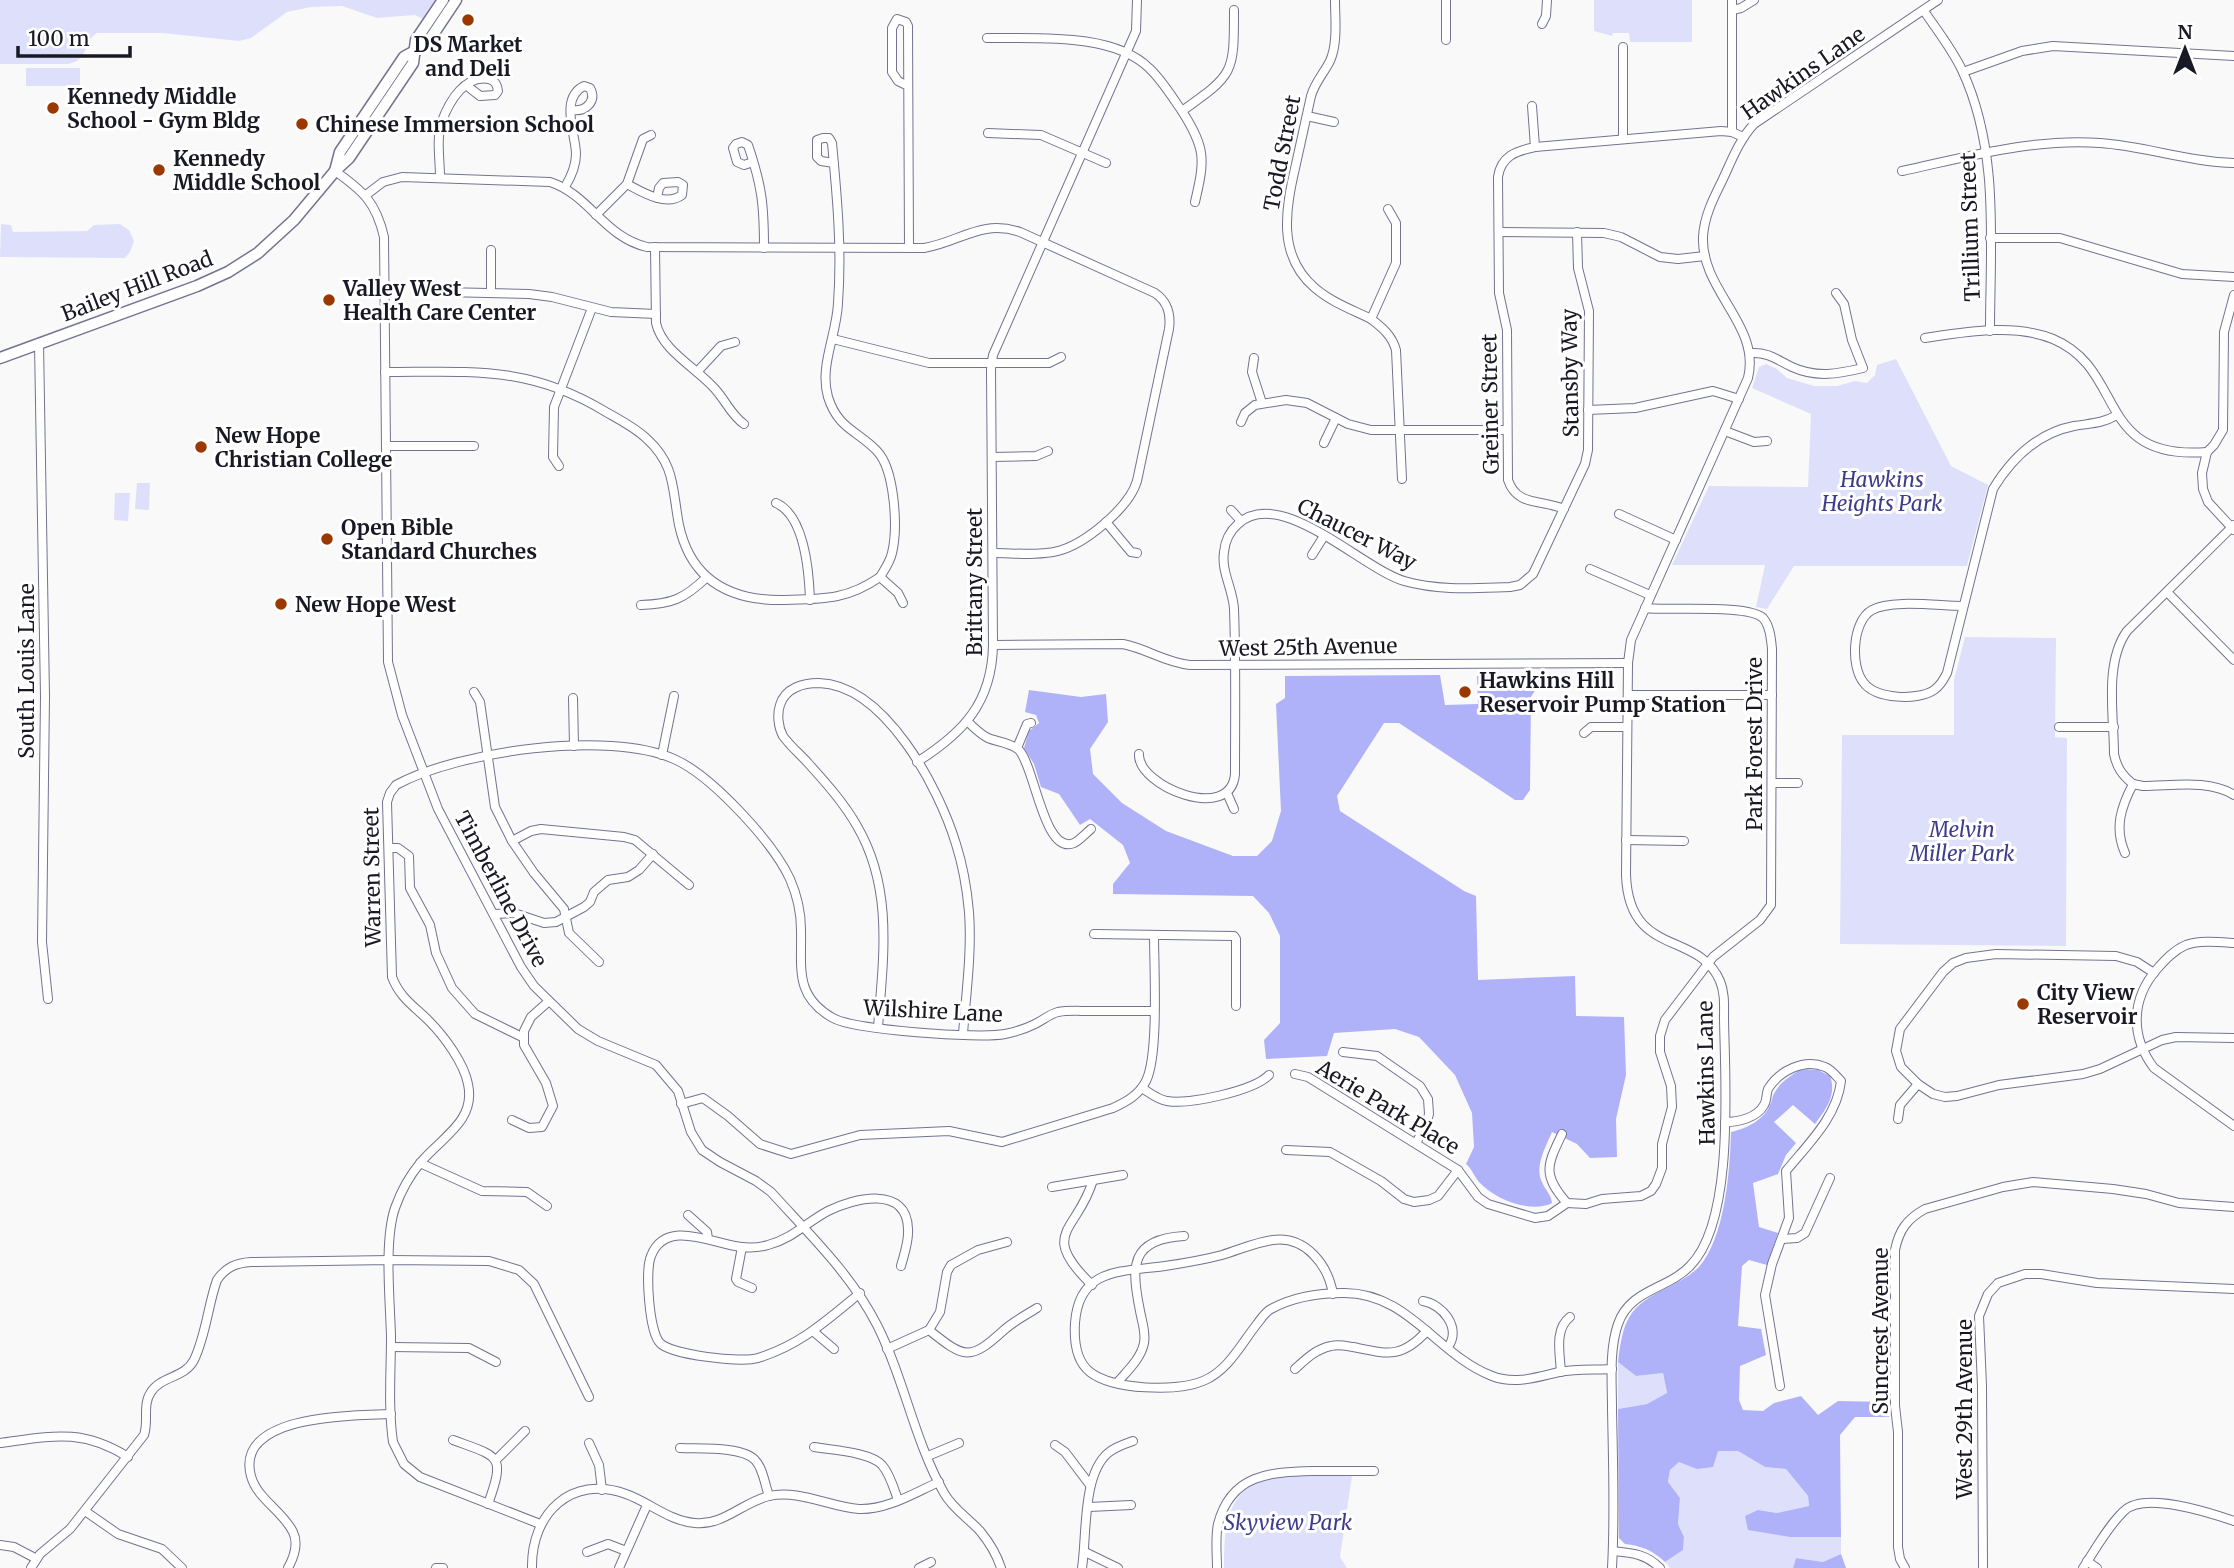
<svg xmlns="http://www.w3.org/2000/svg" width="2234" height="1568" font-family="Merriweather,serif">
  <rect width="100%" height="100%" fill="#f9f9f9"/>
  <g fill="#dee0fb">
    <path d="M0,0H436L423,19L415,15L377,18L342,6L311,7L287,12L251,38L239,41L163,33H97C81,43 91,59 68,64H0Z"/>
    <polygon points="1594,0 1692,0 1692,42 1630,42 1629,33 1613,33 1612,36 1594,31"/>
    <rect x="26" y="68" width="54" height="18"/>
    <polygon points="120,224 129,230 134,241 130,252 125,258 0,257 1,224 11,225 13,232 87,231 94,225"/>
    <polygon points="1896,359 1951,466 1988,485 1967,566 1794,566 1767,609 1756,607 1765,565 1672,565 1709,486 1808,487 1811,414 1752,388 1759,367 1766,364 1777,369 1787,378 1814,386 1837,386 1855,381 1867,383 1875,375 1877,365"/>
    <polygon points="137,483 150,483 149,510 135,509"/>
    <polygon points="115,493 130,493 128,521 114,520"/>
    <polygon points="1965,637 2056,638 2055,737 2067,738 2066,946 1840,944 1842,735 1954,735 1954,680"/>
    <polygon points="1618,1362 1636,1376 1663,1373 1667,1394 1647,1404 1618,1409"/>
    <polygon points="1718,1451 1738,1451 1765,1467 1786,1469 1808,1496 1809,1506 1777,1513 1758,1510 1790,1537 1841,1537 1841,1554 1823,1562 1796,1558 1793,1568 1670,1568 1665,1562 1683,1550 1684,1537 1678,1524 1680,1498 1668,1483 1670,1470 1680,1461 1697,1469"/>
    <path d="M1278,1476H1352L1340,1557L1347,1568H1224C1224,1525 1226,1485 1278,1476Z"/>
  </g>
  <g fill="#afb2f9">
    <path d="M1440,675L1445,705L1478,704L1477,676L1539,677V684L1531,697L1530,790L1523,800H1515L1399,723H1384L1337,796L1340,811L1464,891L1476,896L1478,980L1575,976L1576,1016L1624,1017L1626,1075L1616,1119L1617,1157L1590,1158L1577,1144L1552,1132C1546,1146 1534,1167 1542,1182C1545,1190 1551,1194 1552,1203C1531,1214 1494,1199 1479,1182C1474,1176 1472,1169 1466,1164L1474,1147L1472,1113L1455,1075L1419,1037L1395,1029L1334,1033L1327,1056L1266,1059L1264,1040L1280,1023V936L1269,913L1253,896L1113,894V884L1130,863L1123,845L1090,819L1080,825L1059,794L1041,787L1034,764L1024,748L1029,731L1039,723L1036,715L1025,712L1029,690L1081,697L1106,694L1108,722L1090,749L1093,774L1122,803L1166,831L1233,856H1257L1272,841L1281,811L1276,704L1285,698V676Z"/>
    <path d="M1801,1069L1818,1070L1830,1076C1837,1095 1826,1109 1815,1124L1793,1105L1774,1122L1796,1143L1786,1155L1778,1174L1753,1183L1759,1227L1778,1233L1767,1265L1749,1260L1742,1266L1738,1326L1761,1329L1766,1355L1740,1366L1739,1400L1743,1410L1763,1411L1774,1403L1801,1396L1818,1415L1838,1401L1886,1402L1889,1417H1855L1840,1435L1841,1537H1790L1748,1530L1745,1516L1758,1510L1777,1513L1809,1506L1808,1496L1786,1469L1765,1467L1738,1451H1718L1713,1467L1697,1469L1679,1462L1670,1470L1668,1482L1680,1498L1678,1524L1684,1537L1683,1550L1665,1562C1652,1550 1642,1546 1625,1544L1619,1538L1618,1409L1647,1404L1667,1393L1663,1373L1636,1376L1618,1362C1623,1321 1628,1306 1667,1288C1678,1282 1690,1276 1699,1267C1725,1237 1730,1171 1731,1132C1748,1128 1764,1120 1771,1103C1772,1100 1773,1094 1775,1092C1780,1082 1792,1075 1801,1069Z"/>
    <polygon points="1841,1554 1846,1568 1793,1568 1796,1558 1823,1562"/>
  </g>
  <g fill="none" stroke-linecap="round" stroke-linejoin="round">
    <defs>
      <g id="minor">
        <path d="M1335,0C1335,19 1338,43 1330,61C1324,73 1315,82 1311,96C1306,118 1301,141 1296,164C1286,207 1276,255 1315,288C1331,302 1353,310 1371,319L1396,263V223L1388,209"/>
        <polyline points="1732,0 1732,132"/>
        <polyline points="1732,10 1741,8 1754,0"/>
        <path d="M1924,11C1937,30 1952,49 1962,70C2000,151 1990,244 1990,331"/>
        <polyline points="1542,24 1546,16 1547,0"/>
        <path d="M987,38C1035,39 1112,32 1149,68C1162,80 1172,97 1182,111"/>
        <polyline points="1446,40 1446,0"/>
        <polyline points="1623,47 1623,139"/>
        <polyline points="1963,72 2022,51 2053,46 2234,56"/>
        <polyline points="908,86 898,81 892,72 892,28 897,19 906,22 908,26 909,248"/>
        <polyline points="1532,106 1535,147"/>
        <polyline points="1307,116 1334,122"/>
        <polyline points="988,133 1041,135 1106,163"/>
        <path d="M753,162L744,165L737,162L733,148L736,144L742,142L748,145C762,186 764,205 764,248"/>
        <path d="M834,163L821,161L817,157V140L823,138H829L832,143C837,196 842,249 838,303C837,334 819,366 828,397C838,429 857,430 877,451C895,470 898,528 892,553C890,562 885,569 880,577"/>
        <path d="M335,171C363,191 376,202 384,237L388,662L402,715L438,809L521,967L534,986L578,1029L598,1041L656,1065L678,1091L691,1132L702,1150L720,1162L756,1181L771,1192C809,1234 851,1274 877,1325C904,1378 914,1440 944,1493C953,1509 968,1518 980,1531C989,1542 997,1555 1001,1568"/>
        <path d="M1902,171C1967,157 2034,138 2100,143C2145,146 2189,162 2234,163"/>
        <path d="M440,177C440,159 436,138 442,121C449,102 465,74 489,79C495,81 497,84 498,91L495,95L480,96L466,85"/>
        <path d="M627,184C642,192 666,207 682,195L683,185L678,182L663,183L659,188L657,198"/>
        <path d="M565,187C571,177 576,166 576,154C576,135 559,98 584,86L590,88C597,101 586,112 572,110"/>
        <path d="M366,195L383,182L402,177L550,182C590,195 604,237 647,247L924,248C960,242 981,219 1020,232L1155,293C1168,302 1171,314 1169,329L1137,481C1129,508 1085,544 1058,551C1037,556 1014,553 993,553"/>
        <path d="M1195,202C1205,159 1206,149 1182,111C1234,74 1234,74 1234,10"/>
        <polyline points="596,215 627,184 643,139 651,135"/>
        <polyline points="1499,232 1604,233 1621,237 1660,257 1678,259 1705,256"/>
        <polyline points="1990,238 2060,238 2182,274 2234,277"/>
        <path d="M655,247L656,323C662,351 697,368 715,389C726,401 731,415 744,424"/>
        <polyline points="443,292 529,294 552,297 611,312 656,314"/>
        <polyline points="491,292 491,250"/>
        <polyline points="2234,295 2224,332 2223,430 2214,445 2207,452 2202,473 2203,489 2208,502 2234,530"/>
        <path d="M1371,319C1383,328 1392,336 1396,350L1402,479"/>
        <path d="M1925,338C1965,332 2014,323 2053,339C2127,370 2094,461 2207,452"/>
        <polyline points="833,339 929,363 1049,363 1061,357"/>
        <polyline points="39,343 45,696 42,942 48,999"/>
        <path d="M1751,353C1769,352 1777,360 1792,367C1816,378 1838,374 1863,368L1852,340L1844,304L1836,293"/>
        <polyline points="1254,358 1252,372 1262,403"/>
        <path d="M385,372C471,372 529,365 606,412C620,420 634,427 646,438C676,465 672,489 679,525C691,581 731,601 784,600C823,599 847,600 880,577L898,593L903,603"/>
        <polyline points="697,372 721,346 735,342"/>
        <polyline points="1588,410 1635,408 1713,391 1739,399"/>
        <polyline points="1241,422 1245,413 1255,405 1286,400 1307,403 1348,424 1371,430 1506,430"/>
        <polyline points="1725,431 1754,442 1767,441"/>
        <polyline points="1324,443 1336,418"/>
        <polyline points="386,446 474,446"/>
        <polyline points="992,457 1036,456 1048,451"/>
        <polyline points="559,466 553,457 554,407 592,308"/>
        <path d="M776,503C805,516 809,572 810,600"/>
        <path d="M1564,509C1542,499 1517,507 1508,480L1507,330L1499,293L1498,177C1501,156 1516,151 1535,147L1721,131L1732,132L1743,137"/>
        <polyline points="1231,510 1241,521"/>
        <polyline points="1619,514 1676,540"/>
        <polyline points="1106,522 1131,552 1137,553"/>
        <polyline points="1312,555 1324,536"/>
        <polyline points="1590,569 1650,595"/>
        <polyline points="2167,592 2234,660"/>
        <path d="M641,605C672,604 684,599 707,577"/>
        <path d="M1962,606C1940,606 1891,599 1872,610C1852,621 1850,667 1864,683C1876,699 1918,701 1934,690C1940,686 1944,679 1947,673L1993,489C2012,458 2037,433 2074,426C2092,423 2101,424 2117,415"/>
        <path d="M993,645L1123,644C1148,649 1163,662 1190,665L1628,663"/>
        <polyline points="474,692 480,702 495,807 512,841 534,873 564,909 569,933 599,962"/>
        <polyline points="1628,695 1772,695"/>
        <polyline points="573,698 574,746"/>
        <path d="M967,721C973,727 980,734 988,738C998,742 1011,743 1019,750C1035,767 1044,856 1074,843C1080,840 1086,833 1091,829"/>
        <polyline points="2059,727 2114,727"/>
        <polyline points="1584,733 1591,727 1627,727"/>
        <polyline points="1017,748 1027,724 1031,723"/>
        <path d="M1139,754C1137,786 1231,824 1235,774C1235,719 1236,663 1234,609C1233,589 1221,572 1224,552C1225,541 1230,531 1238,524C1280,485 1361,568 1404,581C1439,591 1475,588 1510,587L1520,585L1533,574L1585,464L1588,450L1589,311L1578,268L1577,232"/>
        <polyline points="662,755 674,696"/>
        <path d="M917,762C963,733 992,703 993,645L991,369L993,355L1136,31L1137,0"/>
        <polyline points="1772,783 1798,783"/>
        <path d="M2133,784C2122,775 2117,768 2114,754C2114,716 2104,663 2127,631L2234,525"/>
        <polyline points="1227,793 1234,809"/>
        <polyline points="1626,840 1684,841"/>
        <polyline points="512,841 531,831 541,829 624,837 635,840 689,885"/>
        <polyline points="389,848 398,848 409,856 410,888 430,925 436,953 452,988 475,1014 524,1038"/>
        <path d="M2125,853C2114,828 2121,807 2133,784L2143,786C2172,786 2209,779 2234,795"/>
        <polyline points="494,914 514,913 544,923 556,922 584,907 590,902 594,892 608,880 628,877 639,870 653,854"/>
        <polyline points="1094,934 1234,936 1236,939 1236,1006"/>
        <path d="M2234,943C2219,942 2200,940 2186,945C2174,950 2165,960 2157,969C2131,999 2130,1036 2154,1068L2234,1126"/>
        <polyline points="2154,973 2137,962 2116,956 1996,954 1966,958 1953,963 1943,972 1900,1029 1896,1051 1901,1067 1918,1084 1933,1094 1945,1097 1957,1096 1999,1085 2083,1074 2100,1069 2162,1040 2176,1037 2234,1038"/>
        <path d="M878,1028C883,959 894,889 857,826C844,803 826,783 808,763C800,754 790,746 783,736C778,727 777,714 780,705C785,688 803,683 819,683C885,685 939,788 956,844C963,866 967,889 969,912C972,952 966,994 963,1034"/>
        <polyline points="1343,1052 1377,1056 1420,1086 1428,1099 1429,1114 1426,1125 1416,1143"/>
        <polyline points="1295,1074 1308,1077 1458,1170 1478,1197 1488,1204 1535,1218 1548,1216 1567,1203"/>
        <path d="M1142,1088C1150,1093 1158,1100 1167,1101C1188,1105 1254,1091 1269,1075"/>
        <path d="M681,1104L703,1098L728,1116L760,1144L791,1154L860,1135L949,1131L1002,1142L1113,1108C1126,1102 1139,1095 1146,1081C1159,1055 1154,968 1154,935"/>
        <polyline points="1898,1119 1900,1105 1918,1084"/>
        <polyline points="512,1120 529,1128 542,1127 553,1106 546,1083 524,1045 524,1031 531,1017 549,1001"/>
        <path d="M1725,1122C1738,1122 1757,1118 1764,1105C1767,1101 1766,1094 1768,1089C1779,1071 1804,1058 1825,1067C1831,1069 1837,1077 1841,1081C1837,1117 1808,1144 1786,1171L1789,1218L1772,1264L1765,1295L1780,1386"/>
        <path d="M1562,1134C1547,1165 1542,1175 1567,1203L1586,1204L1602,1199L1641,1196L1651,1191L1656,1184L1662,1168V1144L1672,1107L1671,1086L1660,1052V1036L1665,1020L1713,957L1760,920L1771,905L1772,649C1771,639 1770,626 1763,618C1748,604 1669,611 1645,608"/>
        <polyline points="1286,1150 1330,1152 1381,1181 1404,1199 1414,1202 1429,1200 1438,1196 1458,1170"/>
        <polyline points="420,1163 482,1191 527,1192 547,1206"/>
        <polyline points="1052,1187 1123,1175"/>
        <polyline points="688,1215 707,1232 708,1239"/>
        <polyline points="1782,1239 1797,1238 1805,1233 1830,1178"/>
        <polyline points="742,1247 736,1279 738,1282 752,1288"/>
        <path d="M1092,1285C1037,1232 1078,1232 1093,1180"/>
        <path d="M860,1293C826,1321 800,1345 758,1358C742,1363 671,1355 660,1343C649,1332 645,1270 651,1256C666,1217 715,1245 742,1247C750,1248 761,1247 768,1245C792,1239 807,1222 828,1211C854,1198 907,1185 908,1229C909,1242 904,1254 901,1266"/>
        <path d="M1333,1294C1328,1265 1306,1236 1273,1240C1256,1242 1239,1250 1222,1255C1203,1260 1185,1263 1165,1266C1122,1272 1079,1267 1075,1323C1074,1339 1076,1361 1090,1372C1113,1390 1177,1392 1203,1381C1228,1371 1241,1344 1257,1324C1261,1319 1265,1312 1271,1309C1293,1297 1319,1293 1343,1293C1408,1292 1437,1355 1492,1376C1515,1385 1537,1377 1559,1372C1576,1369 1595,1370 1612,1369"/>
        <path d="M1423,1301C1442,1304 1462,1328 1448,1347"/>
        <path d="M929,1330C965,1359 970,1361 1004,1330C1014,1321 1026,1315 1037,1308"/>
        <polyline points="814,1332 834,1349"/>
        <polyline points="391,1347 469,1348 496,1362"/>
        <polyline points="887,1349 929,1330 940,1312 947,1272 951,1265 978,1250 1007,1242"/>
        <path d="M1295,1369C1306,1359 1316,1349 1331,1346C1339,1344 1346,1346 1353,1347C1388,1354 1401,1359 1427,1331"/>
        <path d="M1561,1372C1560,1354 1554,1329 1570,1317"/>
        <path d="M1117,1383C1126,1372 1141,1359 1144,1343C1146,1332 1142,1322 1140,1311C1131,1266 1130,1239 1184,1236"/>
        <path d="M453,1440C499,1457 506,1454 488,1504"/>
        <path d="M0,1443C52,1436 81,1428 128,1457"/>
        <polyline points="589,1443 599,1465 602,1490"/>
        <polyline points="1055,1445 1065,1452 1090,1485"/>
        <path d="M814,1447C831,1450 871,1452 882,1465C890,1474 894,1489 898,1500"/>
        <path d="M680,1448C699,1449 742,1446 755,1460C763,1468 765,1485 769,1496"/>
        <polyline points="928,1456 959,1443"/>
        <polyline points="496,1460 525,1431"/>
        <polyline points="1089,1507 1131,1505"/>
        <polyline points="85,1511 118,1534 162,1549 182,1568"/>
        <path d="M540,1524L420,1477L404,1464L393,1442C388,1407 391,1371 391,1336C390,1300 384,1240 395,1208C401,1191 410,1175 421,1162C442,1137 476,1121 468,1084C464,1063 444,1036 429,1021C414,1006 400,998 392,977L387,802L390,793L396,785C458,751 608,730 674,759C711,775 773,842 790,879C797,895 801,913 801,930C802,968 794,996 833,1018C854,1030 979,1039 1005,1034C1015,1032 1025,1029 1035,1024C1043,1020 1050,1014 1058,1012C1068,1010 1080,1011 1090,1011C1111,1011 1132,1011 1153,1011"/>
        <polyline points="0,1545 14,1547 35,1558"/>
        <path d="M1613,1551C1633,1553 1646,1554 1660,1568"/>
        <polyline points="587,1552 608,1544 626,1551"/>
        <polyline points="1085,1552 1118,1568"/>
        <polyline points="2087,1561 2097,1568"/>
        <path d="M31,1568L40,1554L70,1529L144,1435C149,1421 142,1405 151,1392C161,1376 185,1378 194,1360C206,1335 208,1305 217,1280C226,1267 236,1263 251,1262L390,1260L489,1261L519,1270L534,1284L589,1397"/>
        <path d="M288,1568C294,1557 299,1544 293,1532C283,1511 257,1499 251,1476C234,1414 356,1415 391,1414"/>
        <polyline points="436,1568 443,1568"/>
        <path d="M532,1568C531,1514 571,1474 626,1494C649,1502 669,1521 695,1523C723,1526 743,1502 769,1496C798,1489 830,1507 859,1509C887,1510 914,1493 939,1482"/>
        <polyline points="619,1568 647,1505"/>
        <polyline points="919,1568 931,1562"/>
        <path d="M1082,1568C1087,1536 1082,1475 1108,1453C1115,1447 1124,1444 1133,1441"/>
        <path d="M1217,1568C1217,1554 1215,1538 1218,1524C1231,1474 1270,1472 1313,1471C1334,1471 1354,1471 1374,1471"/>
        <path d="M1612,1568C1615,1515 1613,1462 1612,1409C1612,1382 1609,1350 1618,1324C1630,1289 1667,1290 1690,1266C1735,1221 1725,1080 1724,1019C1724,1006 1725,993 1720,981C1698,930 1629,958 1626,875L1628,663L1631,640L1748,378C1761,325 1701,291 1703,237C1704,217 1713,199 1722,181C1731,162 1739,140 1754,124L1938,0"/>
        <path d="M1905,1568L1900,1559L1898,1547V1432L1895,1406V1250C1899,1230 1907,1219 1925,1209L2003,1187L2033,1182L2113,1189L2146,1194L2179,1203L2234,1207"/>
        <polyline points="1983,1568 1982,1386 1979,1316 1988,1294 1998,1283 2025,1274 2041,1274 2097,1283 2234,1289"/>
        <path d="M2083,1568C2095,1550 2108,1526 2124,1511C2144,1491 2211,1513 2234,1521"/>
      </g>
      <g id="major">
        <polyline points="335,171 340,152 404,57 426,45 456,0"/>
        <polyline points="0,358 197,286 228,272 258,253 294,220 335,171 349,158 413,63 416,40 443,0"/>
      </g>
    </defs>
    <use href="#minor" stroke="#727491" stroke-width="10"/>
    <use href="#major" stroke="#727491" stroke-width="13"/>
    <use href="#minor" stroke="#fff" stroke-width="8"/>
    <use href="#major" stroke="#fff" stroke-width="10"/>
  </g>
  <g fill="#9b3800" stroke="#fff" stroke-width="2.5">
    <circle cx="468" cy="20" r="7"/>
    <circle cx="53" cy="108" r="7"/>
    <circle cx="302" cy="124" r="7"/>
    <circle cx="159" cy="170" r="7"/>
    <circle cx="329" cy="300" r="7"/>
    <circle cx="201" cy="447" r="7"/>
    <circle cx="327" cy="539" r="7"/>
    <circle cx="281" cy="604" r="7"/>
    <circle cx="1465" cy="692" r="7"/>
    <circle cx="2023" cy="1004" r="7"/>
  </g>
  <g text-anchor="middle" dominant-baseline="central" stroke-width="6" stroke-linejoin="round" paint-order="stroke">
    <g font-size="21" font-weight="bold" fill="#191925" stroke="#fff" text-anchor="start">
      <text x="468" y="44" text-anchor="middle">DS Market<tspan x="468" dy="24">and Deli</tspan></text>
      <text x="67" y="96">Kennedy Middle<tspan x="67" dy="24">School - Gym Bldg</tspan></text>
      <text x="316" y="124">Chinese Immersion School</text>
      <text x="173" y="158">Kennedy<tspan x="173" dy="24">Middle School</tspan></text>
      <text x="343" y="288">Valley West<tspan x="343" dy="24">Health Care Center</tspan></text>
      <text x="215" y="435">New Hope<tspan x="215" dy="24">Christian College</tspan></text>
      <text x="341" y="527">Open Bible<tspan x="341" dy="24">Standard Churches</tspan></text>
      <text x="295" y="604">New Hope West</text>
      <text x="1479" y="680">Hawkins Hill<tspan x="1479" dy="24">Reservoir Pump Station</tspan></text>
      <text x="2037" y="992">City View<tspan x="2037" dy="24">Reservoir</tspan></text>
    </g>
    <g font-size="21" fill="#191925" stroke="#fff">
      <text transform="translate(1803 73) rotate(-35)">Hawkins Lane</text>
      <text transform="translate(1282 153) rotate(-79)">Todd Street</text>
      <text transform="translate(1970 227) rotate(-92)">Trillium Street</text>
      <text transform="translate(137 286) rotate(-21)">Bailey Hill Road</text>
      <text transform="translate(1570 373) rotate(-91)">Stansby Way</text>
      <text transform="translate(1490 404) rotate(-91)">Greiner Street</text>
      <text transform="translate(1357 534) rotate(27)">Chaucer Way</text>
      <text transform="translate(974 582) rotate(-90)">Brittany Street</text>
      <text transform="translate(1308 647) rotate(-1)">West 25th Avenue</text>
      <text transform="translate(26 671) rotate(-90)">South Louis Lane</text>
      <text transform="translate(1754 744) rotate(-90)">Park Forest Drive</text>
      <text transform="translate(372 877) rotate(-91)">Warren Street</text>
      <text transform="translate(501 889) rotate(62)">Timberline Drive</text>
      <text transform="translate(933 1011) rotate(3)">Wilshire Lane</text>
      <text transform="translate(1706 1073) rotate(-91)">Hawkins Lane</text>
      <text transform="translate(1388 1107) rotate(31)">Aerie Park Place</text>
      <text transform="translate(1880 1331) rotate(-90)">Suncrest Avenue</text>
      <text transform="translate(1964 1409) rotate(-90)">West 29th Avenue</text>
    </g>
    <g font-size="21" font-style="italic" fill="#403c8d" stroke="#fff">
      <text x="1882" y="479">Hawkins<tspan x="1882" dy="24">Heights Park</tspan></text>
      <text x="1962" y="829">Melvin<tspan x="1962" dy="24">Miller Park</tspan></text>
      <text x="1288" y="1522">Skyview Park</text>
    </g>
  </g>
  <g transform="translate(2185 49)" stroke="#ffffff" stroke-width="5" paint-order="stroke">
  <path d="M0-5L12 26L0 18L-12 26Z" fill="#191925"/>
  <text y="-10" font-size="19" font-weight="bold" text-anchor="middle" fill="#191925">N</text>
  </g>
  <path d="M18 46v10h112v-10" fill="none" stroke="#191925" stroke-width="3.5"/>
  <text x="28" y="46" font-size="21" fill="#191925" stroke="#ffffff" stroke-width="5" paint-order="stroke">100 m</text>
</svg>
